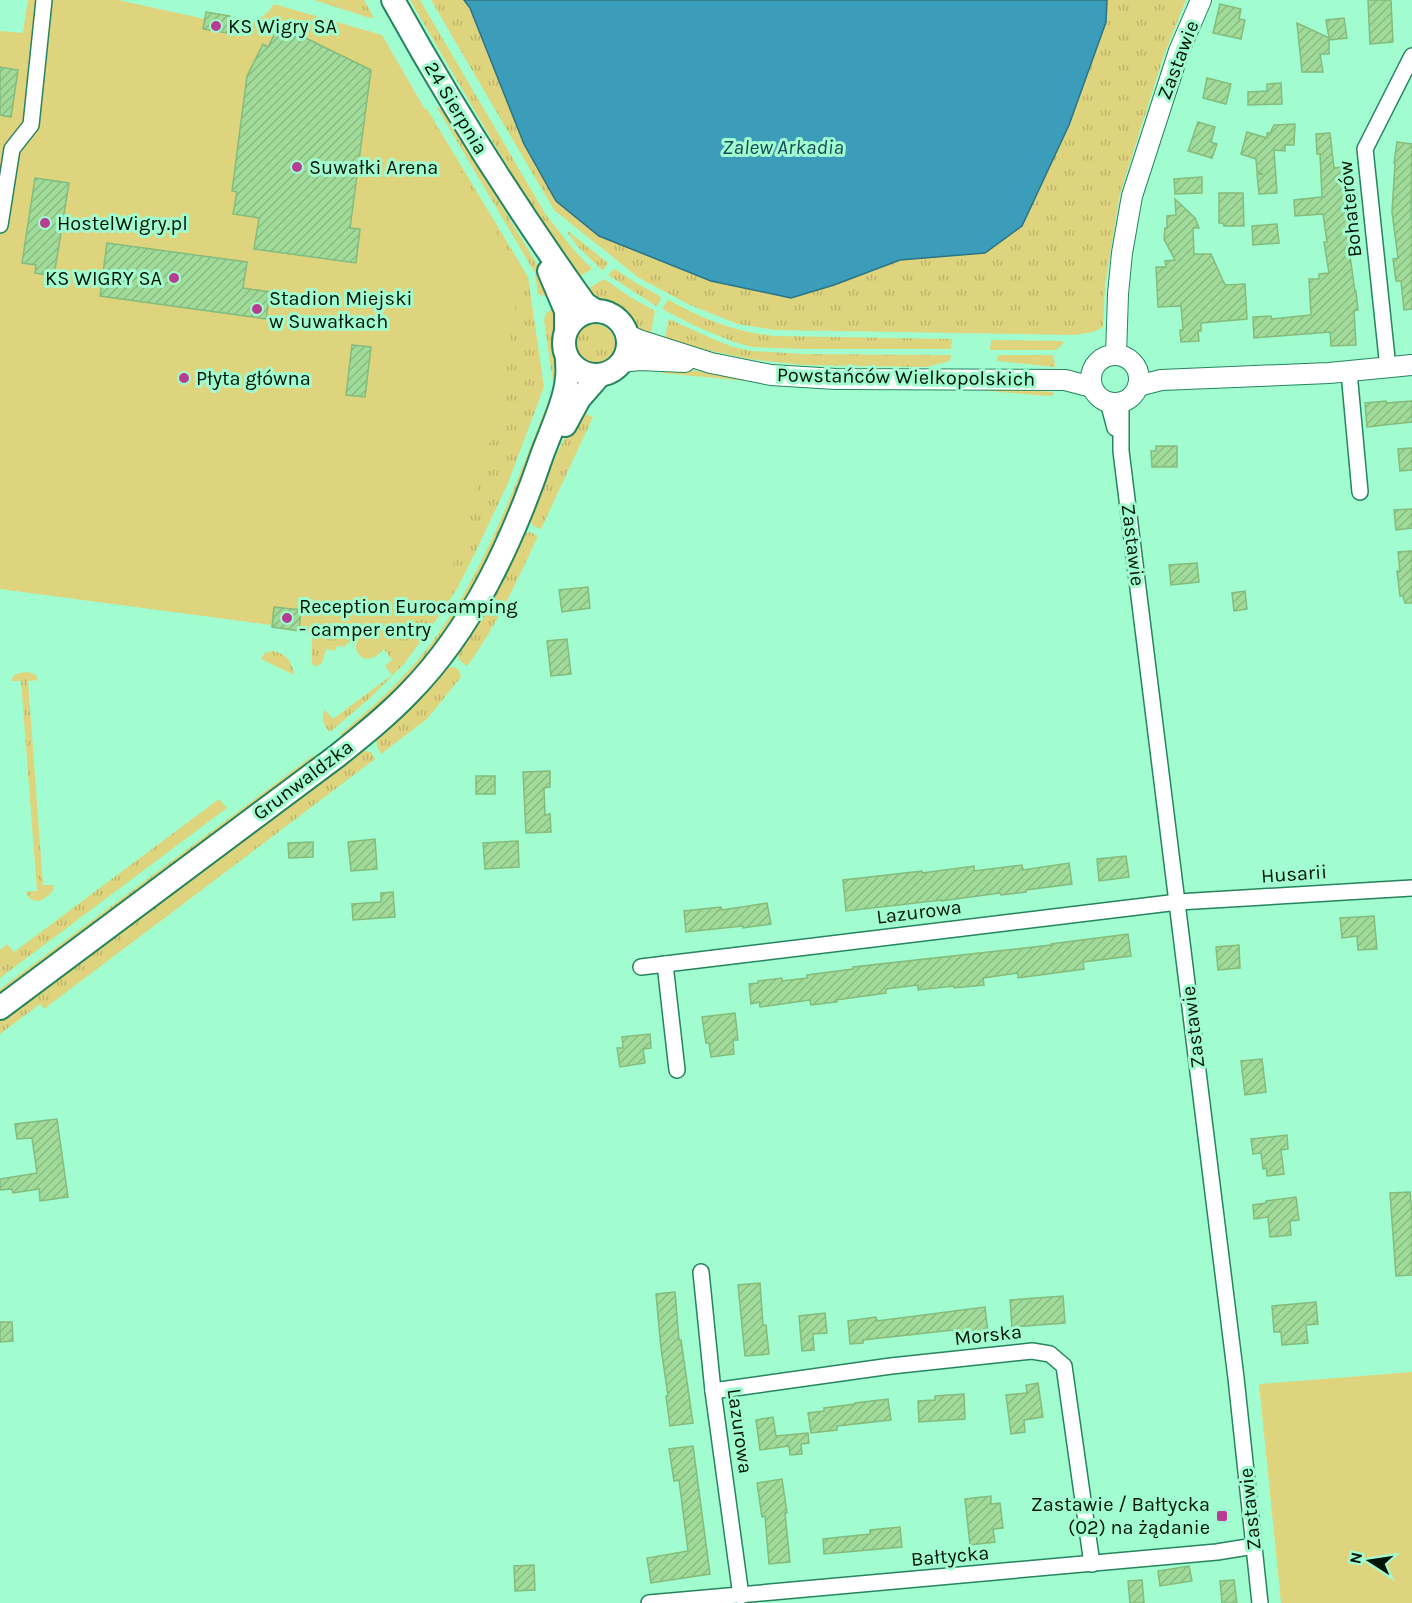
<svg xmlns="http://www.w3.org/2000/svg" width="1412" height="1603" font-family="Karla,sans-serif">
  <defs>
    <pattern id="grass-tufts" width="24" height="20" patternUnits="userSpaceOnUse" patternTransform="scale(1.5)"><rect width="24" height="20" fill="#dfd47e"/><path d="M3 7l-1-3M5 7V3M7 7l1-3M15 17l-1-3M17 17v-4M19 17l1-3" fill="none" stroke="#beb56b"/></pattern>
    <pattern id="building-hatch" width="6" height="6" patternUnits="userSpaceOnUse" patternTransform="scale(1.5)"><rect width="6" height="6" fill="#a1db99"/><path d="M-1 1l2-2M0 6l6-6M5 7l2-2" fill="none" stroke="#89bb82"/></pattern>
  </defs>
  <rect width="100%" height="100%" fill="#a1fccf"/>
  <g fill="url(#grass-tufts)">
    <polygon points="314,0 364,0 374,18 370,18"/>
    <polygon points="410,0 420,0 546,215 574,250 592,269 576,278 517,183"/>
    <polygon points="431,0 464,0 470,8 524,144 556,201 599,236 711,281 791,298 834,285 900,260 985,253 1022,226 1069,125 1106,23 1107,0 1186,0 1164,55 1120,194 1105,284 1103,327 1093,332 1075,335 775,330 738,324 690,305 639,278 554,210"/>
    <polygon points="436,106 443,109 553,291 545,296 538,294 535,273"/>
    <path d="M427,109L528,277L544,387L508,483L476,551L458,587L440,615L404,664L370,698L330,732C324,727 320,717 325,710L333,719L392,675L385,666L392,660L384,649C381,652 376,657 372,658C362,661 355,653 356,644L347,643L345,647L337,646L335,651L326,649L322,663L316,667L312,664V633L425,110Z"/>
    <polygon points="568,231 608,263 603,271 578,247 567,232"/>
    <polygon points="615,269 636,283 660,296 661,299 658,305 656,306 608,275 613,270"/>
    <polygon points="604,279 630,297 655,311 650,338 634,331 628,321 619,313 610,307 601,305 584,291"/>
    <path d="M669,300C704,320 736,332 775,336L952,339L951,349H805L752,347L734,342L695,326L664,310L663,308L666,302Z"/>
    <polygon points="559,305 561,323 556,336 555,346 559,361 560,386 553,383 544,320 546,313"/>
    <polygon points="669,319 713,339 733,347 751,351 804,354 951,355 950,361 926,367 804,365 749,359 664,341"/>
    <circle cx="595" cy="344" r="20"/>
    <polygon points="991,340 1061,341 1064,343 1056,350 990,350"/>
    <polygon points="999,355 1052,355 1054,357 1055,367 997,361 997,357"/>
    <polygon points="659,366 783,382 969,385 1053,392 1053,395 1047,396 966,389 807,387 662,373"/>
    <path d="M550,397L555,400L528,471L491,552L472,591L453,623L434,649L390,699L347,735H339C372,708 404,679 430,645C486,571 516,482 550,397Z"/>
    <polygon points="580,409 587,412 586,414 593,417 541,529 533,526 529,516 559,449"/>
    <path d="M530,532L538,536C518,579 495,629 467,666L459,660L457,651L520,535Z"/>
    <path d="M272,651C286,653 292,661 294,675L261,659L265,653Z"/>
    <polygon points="454,667 459,670 461,677 427,719 381,754 377,746 376,737 444,668"/>
    <path d="M29,672L36,675L38,680L28,681L43,885H54C54,893 46,898 39,901C33,901 27,898 26,892L37,891L21,681H11C13,672 21,673 29,672Z"/>
    <polygon points="360,750 371,752 375,759 44,1009 40,1004 0,1034 0,1020"/>
    <polygon points="315,754 310,765 0,996 0,989"/>
    <polygon points="219,799 227,808 0,978 0,950 7,944 14,952"/>
  </g>
  <g fill="#dfd47e">
    <polygon points="28,0 118,0 205,19 246,24 258,20 268,12 274,4 382,35 520,274 502,400 453,566 426,607 394,643 312,637 312,633 272,627 271,625 0,589 0,31 23,33"/>
    <polygon points="1412,1372 1412,1603 1281,1603 1259,1384"/>
  </g>
  <polygon fill="#3c9dba" stroke="#2a7485" stroke-width="1.5" points="464,0 1107,0 1106,22 1069,125 1022,226 985,253 900,260 834,285 791,298 711,281 599,236 556,201 524,144 470,8"/>
  <g fill="url(#building-hatch)" stroke="#83bc7c" stroke-width="1.5">
    <polygon points="1368,0 1391,0 1393,42 1370,44"/>
    <polygon points="1220,4 1241,9 1239,19 1245,20 1241,39 1213,33"/>
    <polygon points="206,12 230,16 227,33 203,29"/>
    <polygon points="1344,18 1347,38 1329,40 1329,54 1320,54 1323,72 1302,72 1297,23 1329,38 1326,20"/>
    <polygon points="279,25 371,70 350,228 360,229 356,263 254,249 259,218 233,214 237,192 232,191 247,76 263,44 268,47"/>
    <polygon points="0,67 18,70 11,117 0,115"/>
    <polygon points="1207,78 1231,84 1226,104 1203,98"/>
    <polygon points="1281,83 1282,104 1248,105 1248,92 1267,91 1267,84"/>
    <polygon points="1198,122 1215,127 1211,142 1217,144 1212,158 1188,151"/>
    <polygon points="1295,124 1294,145 1285,145 1285,151 1274,150 1277,193 1259,194 1257,174 1263,174 1257,172 1256,159 1241,154 1247,132 1267,138 1267,133 1270,133 1274,125"/>
    <polygon points="1330,133 1334,168 1343,167 1345,206 1352,248 1349,249 1355,291 1356,291 1358,310 1354,311 1356,345 1331,346 1330,332 1254,338 1253,317 1271,316 1271,319 1311,315 1309,279 1319,279 1319,274 1329,273 1324,242 1327,242 1323,214 1295,216 1294,200 1322,197 1320,154 1317,154 1316,134"/>
    <polygon points="1397,142 1412,144 1411,218 1412,218 1412,309 1404,310 1401,281 1396,281 1393,259 1398,258 1392,212 1395,164 1394,163"/>
    <polygon points="1202,177 1202,193 1175,194 1174,179"/>
    <polygon points="35,178 69,183 54,276 35,273 36,265 22,263"/>
    <polygon points="1219,193 1243,193 1244,226 1224,226 1223,223 1219,223"/>
    <polygon points="1175,199 1195,218 1199,228 1193,228 1194,254 1211,254 1225,285 1245,284 1247,319 1201,323 1201,331 1198,331 1199,341 1181,342 1180,330 1183,330 1181,306 1158,307 1156,267 1166,267 1165,261 1175,260 1164,239 1165,228 1167,228 1167,216 1176,215"/>
    <polygon points="1277,224 1279,243 1253,245 1252,226"/>
    <polygon points="107,243 247,262 243,288 270,292 266,319 100,296"/>
    <polygon points="352,345 371,347 365,397 346,395"/>
    <polygon points="1386,401 1386,403 1412,401 1412,422 1367,427 1365,403"/>
    <polygon points="1156,446 1177,446 1177,467 1152,467 1151,451 1156,451"/>
    <polygon points="1412,448 1412,470 1400,471 1398,449"/>
    <polygon points="1412,509 1412,528 1396,530 1394,510"/>
    <polygon points="1412,551 1412,603 1405,603 1403,596 1400,596 1397,571 1400,571 1398,552"/>
    <polygon points="1197,563 1199,582 1171,585 1169,565"/>
    <polygon points="588,587 590,608 562,612 559,590"/>
    <polygon points="1245,591 1247,609 1234,611 1232,593"/>
    <polygon points="274,607 301,610 299,631 272,627"/>
    <polygon points="567,639 571,674 551,676 547,641"/>
    <polygon points="550,771 550,787 544,788 545,815 550,814 551,832 526,833 523,772"/>
    <rect x="476" y="776" width="19" height="18"/>
    <polygon points="375,839 377,869 351,871 348,842"/>
    <polygon points="518,841 519,867 485,869 483,843"/>
    <polygon points="313,842 313,857 289,858 288,843"/>
    <polygon points="1126,856 1129,877 1099,881 1097,859"/>
    <polygon points="1069,863 1072,884 1026,890 1026,892 1001,895 1000,893 942,901 942,900 846,911 843,880 922,871 922,873 974,866 974,871 1022,865 1023,870"/>
    <polygon points="393,892 395,917 353,920 352,904 381,902 381,893"/>
    <polygon points="767,903 771,924 743,928 743,926 686,932 684,911 721,907 722,910"/>
    <polygon points="1374,916 1377,949 1358,950 1357,936 1342,938 1340,918"/>
    <polygon points="1128,934 1131,956 1083,962 1084,969 1018,978 1018,973 983,978 984,985 954,988 954,986 918,990 918,985 886,989 886,993 836,1000 837,1002 811,1005 810,1000 760,1007 759,1002 751,1004 749,984 758,983 758,981 782,978 782,981 807,978 807,975 853,969 853,967 1051,945 1051,944"/>
    <polygon points="1239,945 1240,968 1218,970 1216,947"/>
    <polygon points="735,1013 738,1040 733,1040 734,1054 711,1057 709,1043 706,1043 702,1017"/>
    <polygon points="650,1034 651,1048 643,1049 645,1063 620,1067 617,1048 623,1048 622,1037"/>
    <polygon points="1262,1059 1266,1092 1245,1095 1241,1061"/>
    <polygon points="57,1119 68,1197 40,1201 39,1189 13,1193 12,1189 0,1190 0,1179 37,1173 32,1138 17,1139 15,1124"/>
    <polygon points="1287,1135 1288,1149 1281,1150 1284,1174 1267,1176 1266,1168 1263,1169 1261,1153 1253,1154 1251,1139"/>
    <polygon points="1410,1192 1412,1215 1412,1275 1396,1276 1390,1193"/>
    <polygon points="1296,1197 1299,1220 1290,1221 1291,1235 1270,1237 1268,1217 1254,1219 1253,1205 1266,1203 1266,1201"/>
    <polygon points="760,1283 763,1325 766,1325 769,1354 745,1356 738,1285"/>
    <polygon points="675,1292 679,1340 681,1340 693,1423 670,1426 666,1396 668,1396 661,1348 656,1294"/>
    <polygon points="1063,1296 1065,1323 1012,1327 1010,1300"/>
    <polygon points="1316,1302 1318,1324 1306,1325 1308,1343 1282,1345 1281,1332 1274,1332 1272,1306"/>
    <polygon points="985,1307 988,1332 954,1337 953,1330 863,1340 863,1343 850,1344 848,1321 876,1317 877,1321"/>
    <polygon points="825,1313 827,1333 813,1334 814,1350 802,1351 799,1316"/>
    <polygon points="0,1322 12,1322 13,1341 0,1342"/>
    <polygon points="1038,1383 1043,1417 1024,1420 1025,1432 1011,1434 1006,1395 1027,1393 1026,1385"/>
    <polygon points="964,1394 965,1419 919,1422 918,1401 935,1400 935,1396"/>
    <polygon points="888,1399 891,1420 837,1426 837,1430 811,1433 808,1413 824,1411 824,1408 855,1404 855,1403"/>
    <polygon points="773,1417 776,1436 808,1433 809,1443 801,1444 802,1454 790,1455 789,1446 760,1450 756,1420"/>
    <polygon points="693,1446 710,1574 651,1583 647,1558 688,1551 679,1480 674,1481 669,1449"/>
    <polygon points="782,1479 787,1513 785,1513 790,1562 769,1564 765,1516 762,1517 757,1483"/>
    <polygon points="991,1496 991,1504 1000,1503 1003,1528 993,1529 995,1542 970,1545 965,1499"/>
    <polygon points="900,1527 902,1547 824,1554 823,1539 870,1534 870,1530"/>
    <polygon points="534,1565 535,1590 515,1591 514,1566"/>
    <polygon points="1189,1566 1192,1581 1160,1586 1158,1571"/>
    <polygon points="1142,1580 1144,1603 1130,1603 1128,1581"/>
    <polygon points="1234,1580 1237,1603 1222,1603 1220,1581"/>
  </g>
  <g fill="none" stroke-linecap="round" stroke-linejoin="round">
    <defs>
      <g id="minor">
        <polyline points="0,225 12,149 31,125 44,0"/>
        <polyline points="1388,368 1365,149 1412,56"/>
        <polyline points="1349,372 1360,492"/>
        <polyline points="1108,402 1115,428"/>
        <polyline points="1121,402 1121,451 1236,1378 1260,1603"/>
        <polyline points="665,964 677,1070"/>
        <polyline points="641,967 1178,902 1412,888"/>
        <polyline points="701,1272 713,1391 741,1596"/>
        <polyline points="713,1391 891,1366 1032,1351 1050,1354 1064,1366 1092,1564"/>
        <polyline points="649,1603 1217,1552 1254,1546"/>
      </g>
      <g id="tertiary">
        <polyline points="626,334 639,340 711,363 771,375 836,379 1065,380 1092,387"/>
        <polyline points="1116,355 1118,294 1122,253 1132,196 1179,51 1201,0"/>
        <circle cx="1115" cy="379" r="24"/>
        <polyline points="622,362 639,360 685,362"/>
        <polyline points="1138,386 1161,380 1329,373 1412,365"/>
      </g>
      <g id="secondary">
        <path d="M393,0C451,105 515,206 585,304L596,311"/>
        <polyline points="549,271 566,311 566,329"/>
        <circle cx="596" cy="343" r="32"/>
        <polyline points="565,425 579,399 599,376"/>
        <path d="M0,1008L337,756C362,736 387,716 409,693C473,628 513,540 542,455C550,433 566,399 567,377C568,371 567,365 567,359"/>
      </g>
    </defs>
    <use href="#minor" stroke="#24855e" stroke-width="18"/>
    <use href="#tertiary" stroke="#24855e" stroke-width="22"/>
    <use href="#secondary" stroke="#24855e" stroke-width="26"/>
    <use href="#minor" stroke="#fff" stroke-width="15"/>
    <use href="#tertiary" stroke="#fff" stroke-width="20"/>
    <use href="#secondary" stroke="#fff" stroke-width="22"/>
  </g>
  <g fill="#b63d92" stroke="#a1fccf" stroke-width="2">
    <circle cx="216" cy="26" r="6"/>
    <circle cx="297" cy="167" r="6"/>
    <circle cx="45" cy="223" r="6"/>
    <circle cx="174" cy="278" r="6"/>
    <circle cx="257" cy="309" r="6"/>
    <circle cx="184" cy="378" r="6"/>
    <circle cx="287" cy="618" r="6"/>
    <rect x="1216" y="1510" width="12" height="12" rx="3"/>
  </g>
  <g text-anchor="middle" dominant-baseline="central" stroke-width="6" stroke-linejoin="round" paint-order="stroke">
    <g font-size="20" fill="#001408" stroke="#a1fccf" text-anchor="start">
      <text x="228" y="26">KS Wigry SA</text>
      <text x="309" y="167">Suwałki Arena</text>
      <text x="57" y="223">HostelWigry.pl</text>
      <text x="162" y="278" text-anchor="end">KS WIGRY SA</text>
      <text x="269" y="298">Stadion Miejski<tspan x="269" dy="23">w Suwałkach</tspan></text>
      <text x="196" y="378">Płyta główna</text>
      <text x="299" y="606">Reception Eurocamping<tspan x="299" dy="23">- camper entry</tspan></text>
      <text x="1210" y="1504" text-anchor="end">Zastawie / Bałtycka<tspan x="1210" dy="23">(02) na żądanie</tspan></text>
    </g>
    <g font-size="20" fill="#001408" stroke="#a1fccf">
      <text transform="translate(1178 60) rotate(-69)">Zastawie</text>
      <text transform="translate(456 108) rotate(59)">24 Sierpnia</text>
      <text transform="translate(1350 209) rotate(-96)">Bohaterów</text>
      <text transform="translate(906 377) rotate(1)">Powstańców Wielkopolskich</text>
      <text transform="translate(1133 545) rotate(83)">Zastawie</text>
      <text transform="translate(303 780) rotate(-37)">Grunwaldzka</text>
      <text transform="translate(1294 874) rotate(-4)">Husarii</text>
      <text transform="translate(919 912) rotate(-7)">Lazurowa</text>
      <text transform="translate(1193 1027) rotate(-97)">Zastawie</text>
      <text transform="translate(988 1335) rotate(-6)">Morska</text>
      <text transform="translate(740 1431) rotate(82)">Lazurowa</text>
      <text transform="translate(1250 1509) rotate(-96)">Zastawie</text>
      <text transform="translate(950 1556) rotate(-5)">Bałtycka</text>
    </g>
    <g font-size="21" font-style="italic" fill="#144b5b" stroke="#a1fccf">
      <text x="783" y="147">Zalew Arkadia</text>
    </g>
  </g>
  <g transform="translate(1370 1561) rotate(282)" stroke="#a1fccf" stroke-width="4.5" paint-order="stroke">
  <path d="M0-4.5L10 22L0 15L-10 22Z" fill="#001408"/>
  <text y="-9" font-size="16" font-weight="bold" text-anchor="middle" fill="#001408">N</text>
  </g>
</svg>
